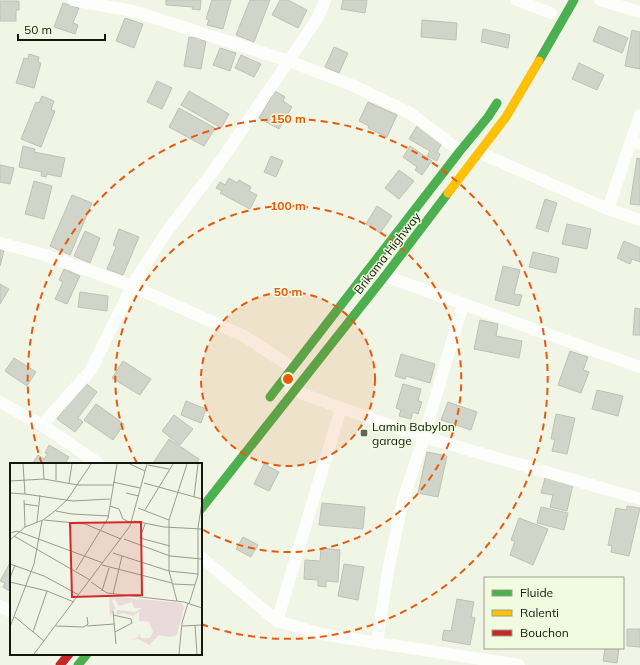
<svg xmlns="http://www.w3.org/2000/svg" width="640" height="665" font-family="Mulish,sans-serif">
  <rect width="100%" height="100%" fill="#f0f5e6"/>
  <g fill="#d1d5c9" stroke="#bec2b6">
    <polygon points="166,0 201,0 200,10 192,9 193,7 166,5"/>
    <polygon points="212,0 231,0 223,29 207,25 209,20 206,19"/>
    <polygon points="250,0 270,0 254,42 236,35"/>
    <polygon points="280,0 288,0 307,10 298,28 272,15"/>
    <polygon points="343,0 367,0 365,13 341,9"/>
    <polygon points="0,1 19,1 19,10 16,10 16,21 0,21"/>
    <polygon points="63,3 79,8 73,23 78,25 75,34 54,27"/>
    <polygon points="125,18 143,24 134,48 116,41"/>
    <polygon points="422,20 457,23 456,40 421,37"/>
    <polygon points="599,26 628,38 622,53 593,41"/>
    <polygon points="483,29 510,35 508,48 481,42"/>
    <polygon points="632,30 640,32 640,69 625,66"/>
    <polygon points="195,35 201,36 201,40 206,41 201,69 184,66 189,37 195,38"/>
    <polygon points="334,47 348,53 339,73 325,67"/>
    <polygon points="220,48 236,53 230,71 213,65"/>
    <polygon points="29,54 39,57 38,62 41,63 34,88 16,83 24,58 28,59"/>
    <polygon points="241,55 261,64 254,77 235,68"/>
    <polygon points="579,63 604,75 597,90 572,79"/>
    <polygon points="157,81 172,88 162,109 147,102"/>
    <polygon points="189,91 229,114 221,128 181,105"/>
    <polygon points="275,91 285,97 283,101 292,107 279,129 259,118"/>
    <polygon points="42,96 54,101 51,110 55,111 41,147 21,139 36,102 39,103"/>
    <polygon points="368,102 397,115 387,137 368,128 369,126 359,121"/>
    <polygon points="179,108 215,128 204,146 169,127"/>
    <polygon points="417,126 443,141 437,152 440,154 437,161 427,156 430,151 409,139"/>
    <polygon points="23,146 35,149 34,152 65,158 61,177 47,174 46,177 41,176 42,172 19,167"/>
    <polygon points="410,146 432,161 422,175 415,170 417,167 403,157"/>
    <polygon points="271,156 283,161 276,177 264,172"/>
    <polygon points="637,158 640,159 640,205 630,204"/>
    <polygon points="0,165 14,168 10,184 0,182"/>
    <polygon points="399,170 414,181 399,199 385,188"/>
    <polygon points="229,178 237,183 239,180 251,187 249,191 257,195 250,209 220,193 222,191 216,188 220,182 225,185"/>
    <polygon points="34,181 52,186 44,219 25,214"/>
    <polygon points="72,195 92,203 70,255 50,246"/>
    <polygon points="545,199 557,203 548,232 536,228"/>
    <polygon points="377,206 392,216 380,233 366,224"/>
    <polygon points="567,224 591,229 587,249 562,244"/>
    <polygon points="119,229 139,237 123,275 107,269 116,247 113,245"/>
    <polygon points="85,231 100,238 90,263 74,256"/>
    <polygon points="624,241 640,248 640,262 632,259 630,264 617,258"/>
    <polygon points="0,249 4,251 0,266"/>
    <polygon points="533,252 559,258 556,273 529,267"/>
    <polygon points="503,266 520,270 514,294 522,295 519,306 495,300"/>
    <polygon points="64,269 80,276 67,304 55,299 63,282 59,280"/>
    <polygon points="0,284 9,289 0,304"/>
    <polygon points="80,292 108,296 107,311 78,307"/>
    <polygon points="635,308 640,309 640,335 633,335"/>
    <polygon points="480,320 498,324 496,336 522,341 519,358 474,349"/>
    <polygon points="570,351 588,357 583,370 589,372 581,393 558,385"/>
    <polygon points="401,354 435,364 430,383 406,376 405,379 395,376"/>
    <polygon points="14,358 36,372 27,386 5,371"/>
    <polygon points="123,361 151,379 140,395 112,378"/>
    <polygon points="84,382 97,392 78,418 83,422 75,432 57,419"/>
    <polygon points="403,384 421,389 418,401 422,402 418,414 413,412 411,419 399,416 401,410 396,408"/>
    <polygon points="597,390 623,396 618,416 592,409"/>
    <polygon points="186,401 206,409 201,423 181,415"/>
    <polygon points="448,402 477,412 471,430 441,420"/>
    <polygon points="96,404 124,424 113,440 84,420"/>
    <polygon points="556,414 575,418 567,454 552,451 555,439 551,439"/>
    <polygon points="174,415 193,429 180,445 162,431"/>
    <polygon points="169,439 199,459 196,464 153,463"/>
    <polygon points="49,445 69,457 65,464 32,464 38,455 44,459 48,454 45,453"/>
    <polygon points="427,452 447,456 438,497 418,493"/>
    <polygon points="264,464 279,472 269,491 254,484"/>
    <polygon points="545,478 573,484 567,511 550,507 553,495 541,493"/>
    <polygon points="322,503 365,507 363,529 319,525"/>
    <polygon points="627,506 640,508 629,556 611,552 612,546 608,545 616,508 626,510"/>
    <polygon points="541,507 568,513 564,530 537,523"/>
    <polygon points="519,518 548,529 533,565 510,555 515,541 511,540"/>
    <polygon points="243,537 258,545 251,557 236,549"/>
    <polygon points="321,548 340,550 338,582 326,581 326,587 318,586 318,580 304,579 305,560 320,561"/>
    <polygon points="11,561 11,592 3,587 5,583 0,581"/>
    <polygon points="344,564 364,567 358,600 338,596"/>
    <polygon points="457,599 474,602 471,617 475,618 470,645 442,640 444,630 451,631"/>
    <polygon points="627,629 640,629 640,647 627,646"/>
    <polygon points="605,648 619,648 617,663 603,661"/>
  </g>
  <g fill="none" stroke-linecap="round" stroke-linejoin="round">
    <g stroke="#fdfefb" stroke-width="12">
      <polyline points="73,0 133,11 289,61 354,86 410,113 460,151"/>
      <polyline points="516,0 551,13"/>
      <polyline points="600,0 640,12"/>
      <polyline points="640,115 631,141 640,144"/>
      <polyline points="480,153 608,209 640,220"/>
      <polyline points="608,209 631,141"/>
      <polyline points="0,243 42,254 132,286 244,336 293,368"/>
      <polyline points="385,276 640,367"/>
      <polyline points="290,389 341,408 424,437 640,499"/>
      <polyline points="0,402 42,425 99,464"/>
      <polyline points="42,425 91,370 132,286 165,234 218,165 317,19 325,0"/>
      <polyline points="201,557 277,621 321,634 519,665"/>
      <polyline points="0,606 11,612"/>
      <polyline points="277,621 341,408"/>
      <polyline points="377,643 388,571 403,500 424,437 463,304"/>
    </g>
    <g stroke="#4caf50" stroke-width="9">
      <polyline points="539,61 574,0"/>
      <polyline points="270,397 460,151 488,117 497,103"/>
      <polyline points="201,509 385,276 448,193"/>
      <polyline points="78,665 87,654"/>
    </g>
    <polyline stroke="#ffc107" stroke-width="9" points="448,193 506,117 539,61"/>
    <polyline stroke="#c62828" stroke-width="9" points="60,665 69,654"/>
  </g>
  <circle cx="288" cy="379" r="87" fill="#e8590c" fill-opacity=".12"/>
  <g fill="none" stroke="#e8590c" stroke-width="2" stroke-dasharray="7 5">
    <circle cx="288" cy="379" r="87"/>
    <path d="M137 463A173 173 0 1 1 202 529"/>
    <path d="M42 464A260 260 0 1 1 201 624"/>
  </g>
  <rect fill="#61655a" stroke="#f1fbe0" stroke-width="1.5" x="360" y="429" width="8" height="8" rx="2"/>
  <g text-anchor="middle" dominant-baseline="central" stroke-width="3" stroke-linejoin="round" paint-order="stroke">
    <g font-size="12" fill="#14170e" stroke="#f1fbe0">
      <text transform="translate(387 253) rotate(-52)">Brikama Highway</text>
    </g>
    <g font-size="12" fill="#14170e" stroke="#f1fbe0" text-anchor="start">
      <text x="372" y="426">Lamin Babylon<tspan x="372" dy="14">garage</tspan></text>
    </g>
  </g>
  <g transform="translate(10 463)">
    <rect width="192" height="192" fill="#f0f5e6"/>
    <path d="M99,133L171,140L174,144L167,172L159,174L149,172L139,182L128,176L120,177L128,174L129,170L131,175H140L143,169L139,159H142L129,158V149L123,153L113,150L106,152L107,147L125,149L132,145H124L122,139L109,143L105,136L102,138L106,146L103,147L100,155Z" fill="#eadadc"/>
    <path fill="none" stroke="#989c90" stroke-width="1" d="M33,1L34,16M120,1L135,8M138,2L159,6M46,17V1M0,18L34,16L68,22H103M103,19L130,25M59,20L62,1M134,20L192,36M0,30L15,31L13,1M116,30L129,33M15,31L63,38L100,36M184,34L188,1M14,37L15,64M14,41L28,43M100,43L109,46L113,56L121,60M128,45L159,57M135,47L163,1M46,48L62,51L99,53M34,57L75,61L111,76M124,58L154,64L192,66M27,59L30,32M135,61L130,75L160,83M0,70L7,68L93,100M4,73L80,117M114,76L160,93L192,96M0,77L15,64L33,57L45,48L57,37L81,1M103,90L159,108L188,111M0,101L34,113L69,132M92,102L162,120M66,107L98,55L107,1M0,115L5,102M0,119L37,128L64,139M81,119L97,130L174,139L192,145M163,121L185,122M92,128L99,105M103,131L112,93M167,138L159,108V57L177,1M179,141L188,112V65L192,39M103,148L106,181M103,152L121,156L122,160L105,169M5,154L34,178M185,162L187,191M46,163L74,164L78,161L77,154M77,163L104,161M172,163L192,162M0,164L24,101L32,58M23,169L37,128M24,191L120,63L137,1M169,191L172,160L178,140"/>
    <path fill="#d62828" fill-opacity="0.15" stroke="#d62828" stroke-width="2" d="M131,59L132,132L62,134L60,60Z"/>
    <rect width="192" height="192" fill="none" stroke="#14170e" stroke-width="2"/>
  </g>
  <circle cx="288" cy="379" r="6" fill="#e8590c" stroke="#f1fbe0" stroke-width="2"/>
  <g font-size="12" text-anchor="middle" font-weight="bold" fill="#e8590c" stroke="#f1fbe0" stroke-width="3" stroke-linejoin="round" paint-order="stroke">
    <text x="288" y="123">150 m</text>
    <text x="288" y="210">100 m</text>
    <text x="288" y="296">50 m</text>
  </g>
  <rect x="484" y="577" width="140" height="72" fill="#f1fbe0" stroke="#99a08c"/>
  <rect x="492" y="590" width="20" height="6" fill="#4caf50" stroke="#99a08c"/>
  <text x="520" y="597" font-size="12" fill="#14170e">Fluide</text>
  <rect x="492" y="610" width="20" height="6" fill="#ffc107" stroke="#99a08c"/>
  <text x="520" y="617" font-size="12" fill="#14170e">Ralenti</text>
  <rect x="492" y="630" width="20" height="6" fill="#c62828" stroke="#99a08c"/>
  <text x="520" y="637" font-size="12" fill="#14170e">Bouchon</text>
  <path d="M18 34v6h87v-6" fill="none" stroke="#14170e" stroke-width="2"/>
  <text x="24" y="34" font-size="12" fill="#14170e" stroke="#f1fbe0" stroke-width="3" paint-order="stroke">50 m</text>
</svg>
